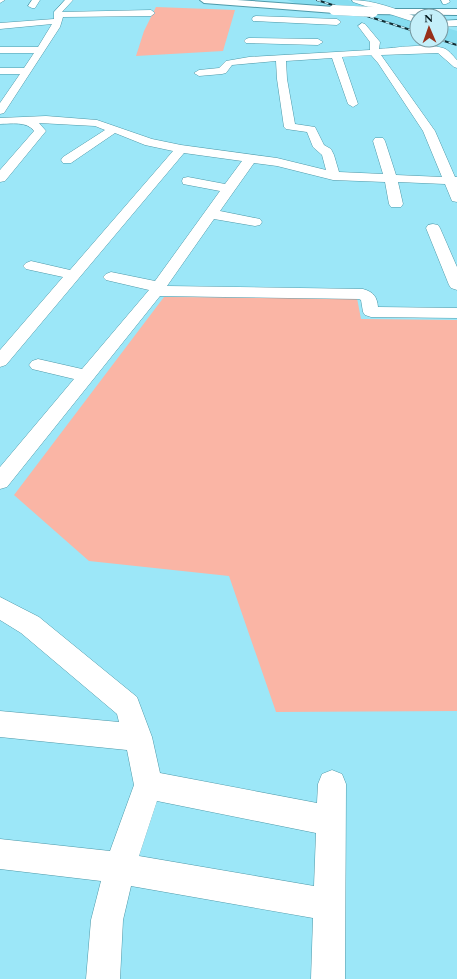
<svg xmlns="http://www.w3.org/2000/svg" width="457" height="979" font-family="Spectral,serif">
  <rect width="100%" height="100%" fill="#9ce7f8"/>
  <g fill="#86ddf0">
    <polygon points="287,0 348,0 378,9 303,6"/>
    <polygon points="357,14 397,14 417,21 417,33"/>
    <polygon points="441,26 457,31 457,46 439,40 441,40"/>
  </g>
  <g fill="#fab5a5">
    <polygon points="156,7 235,10 223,51 136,56 144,31"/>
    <polygon points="164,297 357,298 361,319 457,320 457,711 276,712 229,576 89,561 14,495"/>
  </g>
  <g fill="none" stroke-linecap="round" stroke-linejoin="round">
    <defs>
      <g id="street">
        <polygon points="0,0 5,0 0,3"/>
        <polygon points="32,0 40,0 35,8 32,8 28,6"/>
        <polygon points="65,0 73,0 62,12 151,10 155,13 151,16 63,17 60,27 4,113 0,114 0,103 20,74 0,74 0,68 24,68 34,53 0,53 0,47 38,47 52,24 0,29 0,23 54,19 54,12"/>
        <path d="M352,0C374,0 396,9 417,17V23L353,2Z"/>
        <polygon points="441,0 449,0 450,2 446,4 443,4"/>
        <polygon points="256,16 337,19 341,22 337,25 253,21 252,19 253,17"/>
        <polygon points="457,20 457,26 441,27 441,21"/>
        <path d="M362,23L365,24L380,42L379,49C395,48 428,43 443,48C448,49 453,56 457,60V68L454,67L438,53L381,55L435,131L455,177H457V202L452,201L445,184L398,182L403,204L401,207H391L389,204L385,182L333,180L277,166L254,163L220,211L260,219L262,222L260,225L255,226L214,219L167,286L363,289C374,292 377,297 378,307L457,308V318L371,317L365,315L363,312L361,300L359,299L160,296L7,487L0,489V467L74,379L32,369L29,365L32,361L38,359L82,369L149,290L106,280L103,277L106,274L111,272L155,281L220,191L183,184L182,181L183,178L188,177L225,184L242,161L184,153L6,365L0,367V350L63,277L26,269L23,266L26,263L31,261L70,270L173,151L145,145L115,133L71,163H63L61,160L63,157L105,130L95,126L39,123L46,131L5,181L0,182V170L34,131C27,121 11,124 0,124V118L46,116L97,120L152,139L181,145L277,158L326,170L322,155L313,147L307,132L286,129L284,127L277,79L276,61L232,65L226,73L222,74L199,76L194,73L199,70L219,68L226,61L249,57L370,50V42L358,26ZM371,55L378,63L423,131L442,177L396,175L385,141L383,138H375L373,141L383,174L339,172L334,155L331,149L324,145L315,127L295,124L287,79L286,61L332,58L348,104L353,107L358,104L342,57Z"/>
        <polygon points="249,38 318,39 323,42 318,45 246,43 244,41 246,39"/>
        <polygon points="433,224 438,225 440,228 457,267 457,290 451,288 449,285 426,228 428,225"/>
        <path d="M0,597L39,617L137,697L152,737L160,773L317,803L318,784L322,774L332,770L342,774L346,784L345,979H311L313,918L131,886L123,920L120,979H86L91,920L101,881L0,869V839L110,851L134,785L127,750L0,737V711L119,722L117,714L21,633L0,620ZM157,801L316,833L314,886L139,856Z"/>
      </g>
      <g id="secondary">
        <polygon points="200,0 237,0 334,7 338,10 334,13 204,3"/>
        <polygon points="373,9 457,9 457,15 370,14 369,12 370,10"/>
      </g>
    </defs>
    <use href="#street" stroke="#4e99a9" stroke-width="1"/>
    <use href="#secondary" stroke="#4e99a9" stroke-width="2"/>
    <use href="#street" fill="#fff" fill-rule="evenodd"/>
    <use href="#secondary" fill="#fff" fill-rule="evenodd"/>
    <defs>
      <g id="rail">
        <polyline points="317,0 417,32"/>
        <polyline points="441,40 457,45"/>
      </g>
    </defs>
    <use href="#rail" stroke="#122d33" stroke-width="2"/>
    <use href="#rail" stroke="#c4eff9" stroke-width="1.5" stroke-dasharray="4" stroke-linecap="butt"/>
    <defs>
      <polyline id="secondary-bridge" points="334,10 373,12"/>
    </defs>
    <use href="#secondary-bridge" stroke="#4e99a9" stroke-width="10" stroke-linecap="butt"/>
    <use href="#secondary-bridge" stroke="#fff" stroke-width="10"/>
  </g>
  <g transform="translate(429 28) rotate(358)"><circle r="19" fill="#c4eff9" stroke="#7698a0"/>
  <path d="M0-3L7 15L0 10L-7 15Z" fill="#972f19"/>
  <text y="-6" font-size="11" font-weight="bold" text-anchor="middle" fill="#01161b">N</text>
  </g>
</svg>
